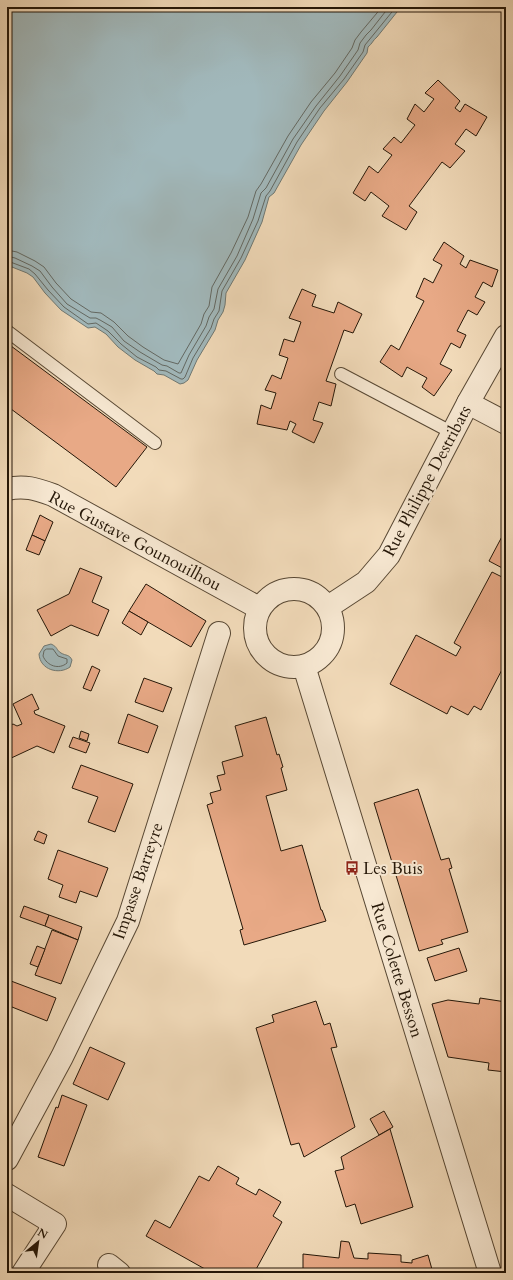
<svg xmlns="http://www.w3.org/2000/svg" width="513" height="1280" font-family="Cardo,serif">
  <rect width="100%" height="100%" fill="#f2dbba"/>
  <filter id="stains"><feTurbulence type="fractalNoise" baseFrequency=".005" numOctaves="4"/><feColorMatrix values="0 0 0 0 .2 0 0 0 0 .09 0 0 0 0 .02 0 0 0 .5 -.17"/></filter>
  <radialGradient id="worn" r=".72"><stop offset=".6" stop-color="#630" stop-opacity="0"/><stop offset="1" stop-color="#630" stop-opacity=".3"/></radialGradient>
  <g fill="#a1b8bb" stroke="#6f7873">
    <path d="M7,7H401L377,37C373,40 372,44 368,47L367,53L347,82L324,111L301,145L274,193L269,197L262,222L245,260L226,293L225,305L223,312L218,320L215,330L197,360L188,380L184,383L180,384L164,375L157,374L154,371L135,360L118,347L106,334L95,327L88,328L61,310L45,293L33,277L27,273L7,265Z"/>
    <path d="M51,644C58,647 56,650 61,653C66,656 69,654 72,660L70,667C59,675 40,670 39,654L44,646Z"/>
  </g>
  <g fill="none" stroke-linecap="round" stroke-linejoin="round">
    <g stroke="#636862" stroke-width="1">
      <polyline points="7,250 17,252 35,261 44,267 56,283 71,299 91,312 101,313 114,322 128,336 143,347 164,360 178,364 201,324 204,314 209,306 212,287 231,253 248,217 256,191 261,184 288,136 311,102 335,73 352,48 355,40 361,32 382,7"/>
      <polyline points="7,256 15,258 32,266 40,271 52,287 67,304 90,318 96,318 100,320 112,327 124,341 140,352 162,365 167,366 179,373 181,373 189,355 206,326 209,317 214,309 218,289 237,256 253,219 261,193 266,188 293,139 316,106 340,76 358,50 360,43 366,35 371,30 389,7"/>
      <polyline points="7,261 13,263 29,269 35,274 48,290 64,307 88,324 96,323 108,331 121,344 137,357 156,367 159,370 166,371 181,379 183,379 185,377 193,358 211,328 214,319 219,311 222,291 241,258 258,221 266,196 270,191 297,142 320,108 344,79 363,52 365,45 374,34 396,7"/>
      <path d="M47,649H53L58,656L67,659V663C59,670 47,666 43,656L44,651Z"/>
    </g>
  </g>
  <g fill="#e8a986" stroke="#251708">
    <polygon points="438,80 460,101 455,108 460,112 465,104 487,117 476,136 466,129 455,144 465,151 450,168 442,162 409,206 417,212 406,230 382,216 389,206 371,192 365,201 353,193 369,166 378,173 392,155 383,149 394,137 401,143 415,125 407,119 415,104 424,112 434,99 425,93"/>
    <polygon points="444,242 464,256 460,264 466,268 470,260 498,270 492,287 483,282 475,297 485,302 477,315 468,310 457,331 466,335 460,348 451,343 440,364 452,370 434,396 422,387 427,378 407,367 402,377 380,362 391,345 399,350 424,301 416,297 424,278 433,283 442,265 433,260"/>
    <polygon points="302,289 316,295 312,306 334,313 338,302 362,314 353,333 344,330 326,381 336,384 331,406 319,402 313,420 323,423 314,443 292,432 296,424 290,421 287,430 257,424 261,405 271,409 276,393 265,390 272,375 281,379 288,358 279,355 284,339 294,342 301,322 289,318"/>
    <polygon points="7,343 147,447 116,487 7,406"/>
    <polygon points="40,515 53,522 45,541 32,535"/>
    <polygon points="506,529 506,570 489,561"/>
    <polygon points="32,535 45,541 39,555 26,550"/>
    <polygon points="80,568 102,577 92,602 109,610 98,636 71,625 51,636 37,610 69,594"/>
    <polygon points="492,572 506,579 506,662 481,710 474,706 468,715 451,706 447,714 390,684 416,635 456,656 461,647 454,643"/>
    <polygon points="146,584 206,621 191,647 129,611"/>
    <polygon points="129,611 148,622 141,635 122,623"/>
    <polygon points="92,666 100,670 91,691 83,688"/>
    <polygon points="144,678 172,688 163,712 135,702"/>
    <polygon points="32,694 39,709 34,711 35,714 65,726 54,753 37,746 7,760 7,727 13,724 17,726 22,724 13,704"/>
    <polygon points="128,714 158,726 148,753 118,743"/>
    <polygon points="266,717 277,755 279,754 283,767 281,768 287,790 266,796 281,851 302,845 321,910 322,910 326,921 244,945 240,930 243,929 207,805 213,803 210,793 221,790 217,776 225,774 222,762 243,756 235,726"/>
    <polygon points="81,731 89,734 87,741 79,738"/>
    <polygon points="73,737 90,743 86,753 69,747"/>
    <polygon points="81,765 133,784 115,832 88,822 98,797 72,788"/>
    <polygon points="418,789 441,860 449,858 452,868 449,869 468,932 441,940 443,944 419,951 374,803"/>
    <polygon points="38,831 47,835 44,844 34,840"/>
    <polygon points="58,850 108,868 97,897 80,891 76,903 59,897 63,885 48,879"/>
    <polygon points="24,906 49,915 45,926 20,917"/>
    <polygon points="49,915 82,927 78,940 45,926"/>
    <polygon points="52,930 78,940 61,984 35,975"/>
    <polygon points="37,946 45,949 38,967 30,964"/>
    <polygon points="459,948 467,971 435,981 427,958"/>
    <polygon points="11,981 56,998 47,1021 7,1005 7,992"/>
    <polygon points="480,998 506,1002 506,1072 488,1070 489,1063 448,1057 432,1004 448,1000 479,1004"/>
    <polygon points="316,1001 324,1025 330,1023 337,1047 331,1048 355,1127 304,1157 299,1143 291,1145 256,1028 274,1022 272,1015"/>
    <polygon points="90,1047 125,1063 108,1100 73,1084"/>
    <polygon points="62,1095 87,1105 64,1166 38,1157 56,1107 58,1108"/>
    <polygon points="384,1111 393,1127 379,1135 370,1119"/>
    <polygon points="390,1129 413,1207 361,1224 355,1204 346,1207 335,1171 344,1169 341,1157"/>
    <polygon points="218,1166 239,1178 236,1184 256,1195 259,1189 281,1202 273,1216 282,1222 254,1273 212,1273 146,1236 155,1220 170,1228 199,1176 209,1181"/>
    <polygon points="341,1241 349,1242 354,1258 368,1259 368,1253 401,1255 401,1262 412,1263 412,1260 428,1255 433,1273 303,1273 303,1254 339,1258"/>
  </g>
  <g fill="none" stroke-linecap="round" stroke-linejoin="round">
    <defs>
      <g id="service">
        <polyline points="7,331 155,443"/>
        <polyline points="341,374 453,433"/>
      </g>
      <g id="minor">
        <polyline points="468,403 506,423"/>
        <path d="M7,489C25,485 36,489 53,495L259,608"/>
        <circle cx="294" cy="628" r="39"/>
        <polyline points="328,607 366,582 389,555 468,403 506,336"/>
        <polyline points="304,666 490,1273"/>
        <polyline points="7,1159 62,1057 128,921 219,633"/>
        <polyline points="7,1195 55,1224 23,1273"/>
        <polyline points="109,1265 119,1273"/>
      </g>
    </defs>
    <use href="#service" stroke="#584834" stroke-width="14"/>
    <use href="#minor" stroke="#584834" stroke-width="24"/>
    <use href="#service" stroke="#f7e8d2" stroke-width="12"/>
    <use href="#minor" stroke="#f7e8d2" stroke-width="22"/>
  </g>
  <defs>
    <symbol id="bus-bare" viewBox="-9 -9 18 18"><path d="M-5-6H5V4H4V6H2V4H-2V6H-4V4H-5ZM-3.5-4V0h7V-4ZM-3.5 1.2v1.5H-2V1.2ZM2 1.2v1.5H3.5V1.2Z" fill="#8f2418" stroke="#f7e8d2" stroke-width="2.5" paint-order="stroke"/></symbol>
  </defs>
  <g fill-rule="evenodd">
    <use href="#bus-bare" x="342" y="858" width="20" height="20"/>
  </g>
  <g text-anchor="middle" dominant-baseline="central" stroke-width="4" stroke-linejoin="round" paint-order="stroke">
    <g font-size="17" fill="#251708" stroke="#f7e8d2">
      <text transform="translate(427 481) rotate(-62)">Rue Philippe Destribats</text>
      <text transform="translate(135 541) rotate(28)">Rue Gustave Gounouilhou</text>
      <text transform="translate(138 881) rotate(-71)">Impasse Barreyre</text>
      <text transform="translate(397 970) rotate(73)">Rue Colette Besson</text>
    </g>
    <g font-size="17" fill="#251708" stroke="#f7e8d2" text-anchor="start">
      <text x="363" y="868">Les Buis</text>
    </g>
  </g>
  <rect width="513" height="1280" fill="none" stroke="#f2dbba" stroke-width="24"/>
  <rect x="8" y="8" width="497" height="1264" fill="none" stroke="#251708" stroke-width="2"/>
  <rect x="12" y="12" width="489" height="1256" fill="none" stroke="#251708"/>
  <g transform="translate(38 1242) rotate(29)" stroke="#f7e8d2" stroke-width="3" paint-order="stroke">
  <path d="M0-3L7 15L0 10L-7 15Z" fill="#251708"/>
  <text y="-6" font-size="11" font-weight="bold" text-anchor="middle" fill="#251708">N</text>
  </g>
  <rect width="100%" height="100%" filter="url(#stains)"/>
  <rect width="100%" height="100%" fill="url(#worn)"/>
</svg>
